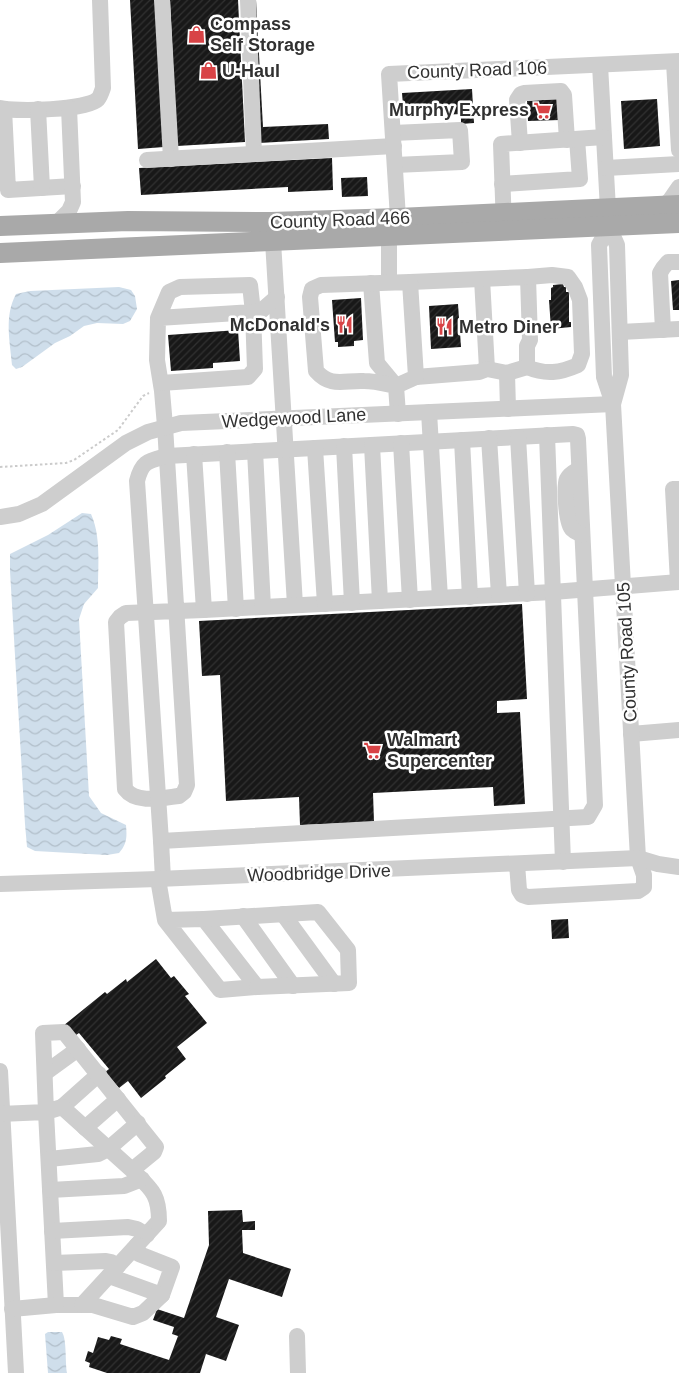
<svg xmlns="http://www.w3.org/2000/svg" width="679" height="1373" font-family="Helvetica,sans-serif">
  <defs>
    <pattern id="water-waves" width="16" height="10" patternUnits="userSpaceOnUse" patternTransform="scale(1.25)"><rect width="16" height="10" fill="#cfdeeb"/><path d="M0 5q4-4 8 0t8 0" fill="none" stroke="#b2bfca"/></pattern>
    <pattern id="building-hatch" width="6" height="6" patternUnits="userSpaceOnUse" patternTransform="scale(1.25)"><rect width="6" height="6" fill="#181818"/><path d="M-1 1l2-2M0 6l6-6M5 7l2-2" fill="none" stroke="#313131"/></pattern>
  </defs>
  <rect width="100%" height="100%" fill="#fff"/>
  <g fill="url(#water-waves)">
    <path d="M119,287L131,290L135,296L137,309L130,321L123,324L97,323L84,326L70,336L55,343L22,367L16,369L12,365C10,341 4,316 16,294L30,291Z"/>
    <path d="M82,513L91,514C101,536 98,564 98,588L84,604L79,619L89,796L101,813L126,825C127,837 127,844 119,853L107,855L35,851L27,847L25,824L10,571V554L48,535Z"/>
    <path d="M48,1332H62C67,1340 65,1362 67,1373H48L45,1334Z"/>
  </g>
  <g fill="url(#building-hatch)">
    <polygon points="130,0 156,0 164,147 138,149"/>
    <polygon points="170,0 238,0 245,142 177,146"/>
    <polygon points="251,0 256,0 263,127 328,124 329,139 259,143"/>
    <polygon points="472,89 474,123 461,124 461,114 404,117 402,93"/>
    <polygon points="559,99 560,120 528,121 527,101"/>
    <polygon points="657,99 660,146 624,149 621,101"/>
    <polygon points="332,158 333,190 288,192 288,187 141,195 139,168"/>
    <polygon points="367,177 368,196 342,197 341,178"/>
    <polygon points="679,280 679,310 673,310 671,281"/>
    <polygon points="563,284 564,287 566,287 566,292 569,292 569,322 571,322 571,327 551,329 549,300 551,300 551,288 553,287 553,285"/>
    <polygon points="361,298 363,340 354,341 354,346 338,347 338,342 335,342 332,300"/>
    <polygon points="458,304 461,347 431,349 429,306"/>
    <polygon points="238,330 240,361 213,363 213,368 171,371 168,335"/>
    <polygon points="522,604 527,699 497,701 497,713 520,712 525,804 494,806 493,787 373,793 374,822 300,825 299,797 226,801 220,675 202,676 199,621"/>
    <polygon points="568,919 569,938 552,939 551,920"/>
    <polygon points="156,959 171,978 174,976 189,994 185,996 207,1023 177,1047 186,1059 165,1076 166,1078 141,1098 128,1081 119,1088 105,1072 109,1069 79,1033 73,1037 63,1026 105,992 107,994 126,979 127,982"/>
    <polygon points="242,1210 243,1222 255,1221 255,1230 242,1230 243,1253 291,1269 282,1297 229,1279 216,1317 239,1325 226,1361 206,1354 200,1373 107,1373 89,1367 90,1363 85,1361 88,1351 93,1353 98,1337 109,1340 111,1336 122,1339 120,1344 169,1360 178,1336 172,1334 174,1327 153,1320 157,1309 184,1318 209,1245 208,1211"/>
  </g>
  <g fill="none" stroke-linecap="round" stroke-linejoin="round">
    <polyline stroke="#cbcbcb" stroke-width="2" stroke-dasharray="2.5 2.5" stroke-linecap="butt" points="0,467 66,463 74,460 118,430 143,396 149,393"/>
    <g stroke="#cecece" stroke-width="16">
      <polyline points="162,0 171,159"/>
      <polyline points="248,0 254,154"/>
      <polyline points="674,62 679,150"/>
      <polyline points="600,65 609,227 617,245 621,375 613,404"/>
      <path d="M0,108C15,112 88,110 98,99C100,97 102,91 103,88L100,0"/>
      <polyline points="4,109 8,190 73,186"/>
      <polyline points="38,109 42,188"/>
      <polyline points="393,133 460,130 462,162 395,165"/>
      <polyline points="520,143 517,100 521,94 524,93 561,91 564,95 567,140"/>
      <polyline points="147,160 394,146"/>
      <polyline points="606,168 679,164"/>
      <polyline points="502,184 580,179 577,139"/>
      <polyline points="663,206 670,200 679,187"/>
      <polyline points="56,224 69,211 73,202 69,108"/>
      <polyline points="504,226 501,144 604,137"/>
      <polyline points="273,241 295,605"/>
      <polyline points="482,279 487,369"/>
      <polyline points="389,282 389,236 398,218 389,74 679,61"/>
      <polyline points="410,282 528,277 530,340 527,346 527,367 507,373 487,369 479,372 416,377"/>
      <polyline points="371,283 377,363 396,386"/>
      <path d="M158,318L253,312L250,285L180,287L169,292L158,318L157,360L162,391L165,426L187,785L184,792L179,796C162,798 136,804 125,789L116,622L120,617L126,613L204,610L553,592L679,582"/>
      <polyline points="663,330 660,273 663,268 668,262 679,262"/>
      <polyline points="620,332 679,329"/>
      <path d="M527,367C546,375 560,373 578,365L582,354L580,300L575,287L568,277L552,275L528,277"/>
      <polyline points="507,373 508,409"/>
      <polyline points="161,383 248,377 255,369 253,312 261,311 277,297"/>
      <path d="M396,386C386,384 375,381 364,381C344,380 331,388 316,371L310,297L312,289L321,285L410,282L416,377L396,386L398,414"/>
      <polyline points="429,412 440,598"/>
      <path d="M573,434L577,435L578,439L595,805L588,817L161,841L137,481C142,461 148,461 167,456Z"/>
      <polyline points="547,435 563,862"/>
      <polyline points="518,437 527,594"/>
      <polyline points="489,438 499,595"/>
      <polyline points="462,440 470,597"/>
      <polyline points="401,443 410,600"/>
      <polyline points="372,445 380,601"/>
      <polyline points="344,446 352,603"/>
      <polyline points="315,448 325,604"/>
      <polyline points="255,451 263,607"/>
      <polyline points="227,452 236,609"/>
      <polyline points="194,454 204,610"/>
      <path d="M579,469C574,472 570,473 567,479C564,486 566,524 572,529C575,532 579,533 582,535"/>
      <polyline points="0,517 19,514 42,504 126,443 148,432 181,423 613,404"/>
      <polyline points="678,582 673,489 679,489"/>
      <polyline points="631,734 679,730"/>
      <polyline points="161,841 163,879"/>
      <polyline points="517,864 519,890 522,895 528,897 638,891 644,887 644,875 638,858 613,404 604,377 599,245 609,227"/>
      <polyline points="158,879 165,920 220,990 257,987 204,919 165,920"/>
      <polyline points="0,884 158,879 638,858 658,864 679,867"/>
      <polyline points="283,914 334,984"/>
      <polyline points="243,916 293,986"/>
      <polyline points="204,919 318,912 348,950 349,983 257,987"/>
      <polyline points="0,1071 16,1373"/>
      <polyline points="45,1073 78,1049"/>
      <polyline points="62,1107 99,1074"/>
      <path d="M0,1114L46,1112L43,1033L64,1032L156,1147L154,1152L132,1170L62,1107L46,1112L56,1305H93L133,1317L143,1313L162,1295L172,1267L139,1254L137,1245L159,1221C159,1193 151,1189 132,1170"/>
      <polyline points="85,1128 118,1099"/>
      <polyline points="49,1159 98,1154 108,1149 138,1123"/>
      <polyline points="50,1190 124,1186 142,1179"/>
      <polyline points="52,1231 128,1227 137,1229 147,1235"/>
      <polyline points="54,1263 106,1261 111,1262 118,1266"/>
      <polyline points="109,1276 162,1295"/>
      <polyline points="82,1305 137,1245"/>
      <polyline points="12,1309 56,1305"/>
      <polyline points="297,1336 298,1373"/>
    </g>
    <g stroke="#a9a9a9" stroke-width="20">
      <polyline points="0,226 128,221 271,222 398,218 679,205"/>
      <polyline points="0,253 679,223"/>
    </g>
  </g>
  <defs>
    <symbol id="shop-bare" viewBox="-9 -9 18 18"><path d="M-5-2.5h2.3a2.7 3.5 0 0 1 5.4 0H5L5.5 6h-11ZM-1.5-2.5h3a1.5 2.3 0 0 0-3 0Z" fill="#d84346" stroke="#fff" stroke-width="2.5" paint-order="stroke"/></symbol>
    <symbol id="supermarket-bare" viewBox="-9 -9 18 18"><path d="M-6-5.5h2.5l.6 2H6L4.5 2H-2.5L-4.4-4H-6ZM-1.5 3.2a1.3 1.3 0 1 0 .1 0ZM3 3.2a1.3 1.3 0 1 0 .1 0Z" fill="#d84346" stroke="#fff" stroke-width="2.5" paint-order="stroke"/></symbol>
    <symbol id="restaurant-bare" viewBox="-9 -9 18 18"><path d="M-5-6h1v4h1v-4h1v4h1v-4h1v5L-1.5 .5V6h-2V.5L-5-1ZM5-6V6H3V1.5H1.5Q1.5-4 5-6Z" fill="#d84346" stroke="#fff" stroke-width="2.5" paint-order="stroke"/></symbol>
  </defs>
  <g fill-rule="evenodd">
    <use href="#shop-bare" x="184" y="22" width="25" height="25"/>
    <use href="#shop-bare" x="196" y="58" width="25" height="25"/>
    <use href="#supermarket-bare" x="530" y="98" width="25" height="25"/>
    <use href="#restaurant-bare" x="332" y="312" width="25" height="25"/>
    <use href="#restaurant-bare" x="432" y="314" width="25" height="25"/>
    <use href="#supermarket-bare" x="360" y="738" width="25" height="25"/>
  </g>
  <g text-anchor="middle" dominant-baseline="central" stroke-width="5" stroke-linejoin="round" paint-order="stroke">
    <g font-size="18" font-weight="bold" fill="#313131" stroke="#fff" text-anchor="start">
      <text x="210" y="24">Compass<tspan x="210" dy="21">Self Storage</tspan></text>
      <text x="222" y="71">U-Haul</text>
      <text x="529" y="110" text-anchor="end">Murphy Express</text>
      <text x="330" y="325" text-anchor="end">McDonald's</text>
      <text x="459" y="327">Metro Diner</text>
      <text x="387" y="740">Walmart<tspan x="387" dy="21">Supercenter</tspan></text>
    </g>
    <g font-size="18" fill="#313131" stroke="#fff">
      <text transform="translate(477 70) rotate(-2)">County Road 106</text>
      <text transform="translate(340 220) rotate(-2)">County Road 466</text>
      <text transform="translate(294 418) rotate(-3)">Wedgewood Lane</text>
      <text transform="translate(627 652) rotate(-93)">County Road 105</text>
      <text transform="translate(319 873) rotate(-2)">Woodbridge Drive</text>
    </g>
  </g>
</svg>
